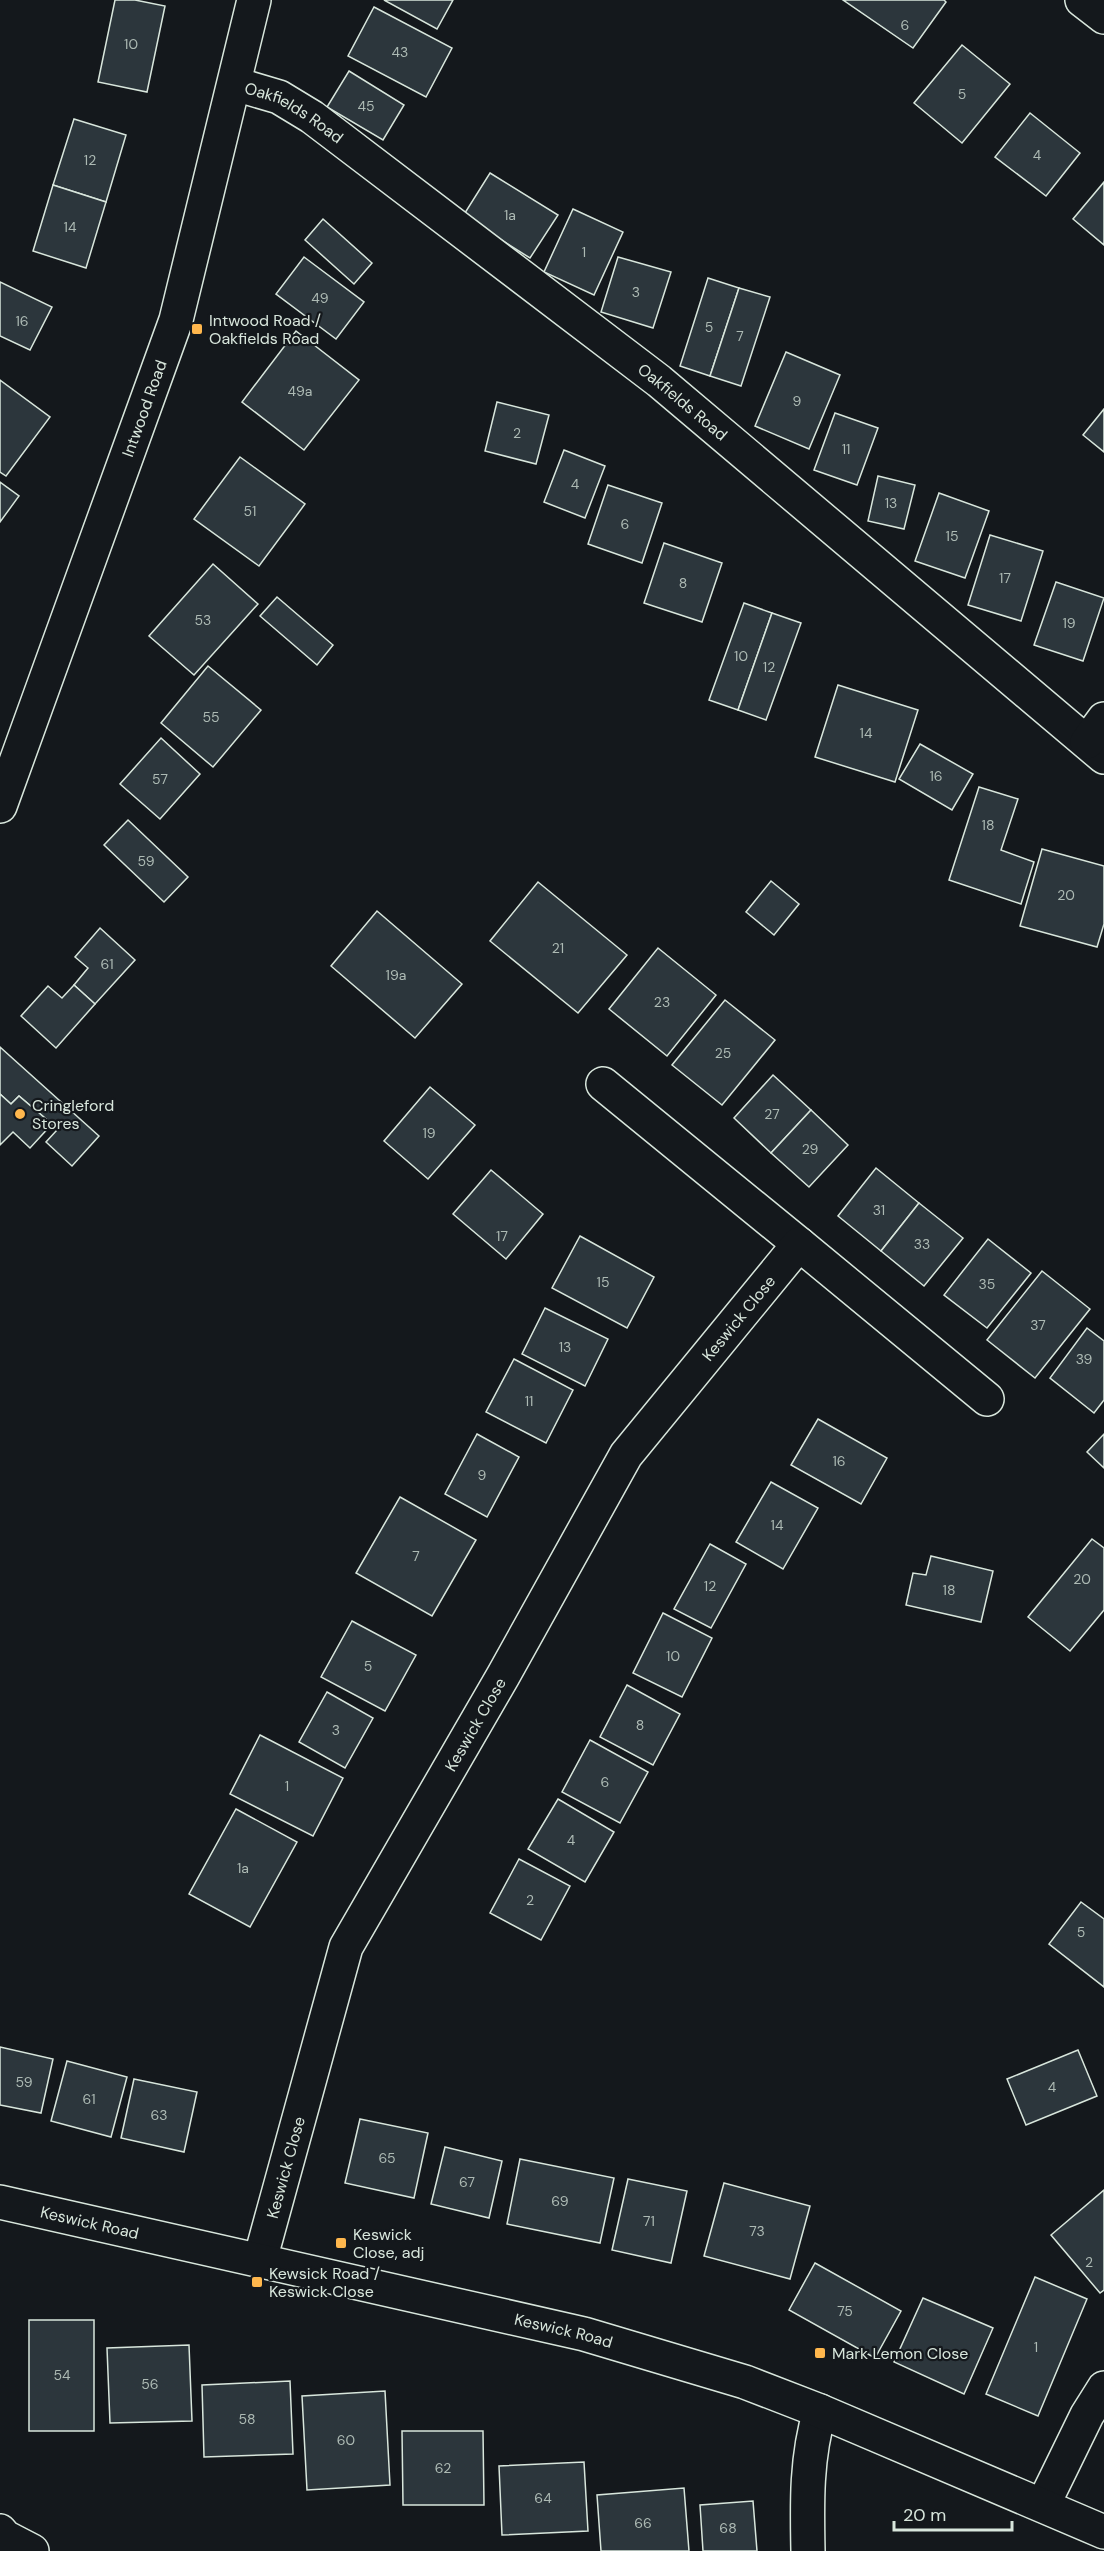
<svg xmlns="http://www.w3.org/2000/svg" width="1104" height="2551" font-family="'DM Sans',sans-serif">
  <rect width="100%" height="100%" fill="#14181c"/>
  <g fill="#2c363c" stroke="#d8e6dc" stroke-width="1.5">
    <polygon points="115,0 135,0 165,6 147,92 98,82"/>
    <polygon points="384,0 453,0 437,29"/>
    <polygon points="843,0 944,0 946,2 913,48"/>
    <polygon points="374,7 452,48 426,97 348,56"/>
    <polygon points="962,45 1010,84 962,143 914,103"/>
    <polygon points="349,71 404,105 383,140 327,107"/>
    <polygon points="1030,113 1080,153 1046,196 995,157"/>
    <polygon points="74,119 126,135 106,202 53,185"/>
    <polygon points="490,173 558,215 530,258 463,216"/>
    <polygon points="1104,182 1104,245 1073,219"/>
    <polygon points="53,185 106,202 86,268 33,251"/>
    <polygon points="573,209 623,232 594,295 544,272"/>
    <polygon points="323,219 372,263 354,284 305,240"/>
    <polygon points="304,257 364,302 336,339 276,294"/>
    <polygon points="618,257 671,272 653,328 601,312"/>
    <polygon points="708,278 739,288 710,376 680,366"/>
    <polygon points="0,282 52,307 30,350 0,336"/>
    <polygon points="739,288 770,297 741,386 710,376"/>
    <polygon points="296,331 359,380 304,450 242,402"/>
    <polygon points="786,352 840,375 809,449 755,426"/>
    <polygon points="0,380 50,417 6,476 0,472"/>
    <polygon points="497,402 549,415 536,464 485,451"/>
    <polygon points="1104,409 1104,452 1083,435"/>
    <polygon points="835,413 878,428 857,485 814,470"/>
    <polygon points="564,450 605,466 585,518 544,502"/>
    <polygon points="240,457 305,504 259,566 194,519"/>
    <polygon points="878,476 915,485 904,529 868,521"/>
    <polygon points="0,482 19,496 0,522"/>
    <polygon points="608,485 662,503 642,563 588,544"/>
    <polygon points="939,493 989,511 965,578 915,561"/>
    <polygon points="990,535 1043,551 1021,621 968,605"/>
    <polygon points="664,543 722,563 702,622 644,603"/>
    <polygon points="213,564 258,604 194,675 149,636"/>
    <polygon points="1056,582 1104,598 1083,661 1034,645"/>
    <polygon points="277,597 333,645 317,665 260,616"/>
    <polygon points="744,603 772,613 738,710 709,700"/>
    <polygon points="772,613 801,623 766,720 738,710"/>
    <polygon points="208,666 261,710 213,767 161,723"/>
    <polygon points="838,685 918,710 895,782 815,757"/>
    <polygon points="161,738 200,774 160,819 120,784"/>
    <polygon points="920,744 973,774 952,810 899,779"/>
    <polygon points="979,787 1018,799 1001,850 1034,862 1021,904 949,880"/>
    <polygon points="128,820 188,877 164,902 104,845"/>
    <polygon points="1042,849 1104,866 1104,924 1097,947 1020,926"/>
    <polygon points="771,881 799,904 774,935 746,912"/>
    <polygon points="538,882 627,955 578,1013 490,941"/>
    <polygon points="377,911 462,984 415,1038 331,966"/>
    <polygon points="100,928 135,960 95,1004 74,985 88,968 75,957"/>
    <polygon points="658,948 716,995 667,1056 609,1009"/>
    <polygon points="74,985 95,1004 56,1048 21,1016 48,986 62,998"/>
    <polygon points="725,1000 775,1040 722,1105 672,1065"/>
    <polygon points="0,1047 99,1136 72,1166 46,1142 57,1130 52,1124 19,1096 11,1104 0,1094"/>
    <polygon points="773,1075 811,1110 771,1153 734,1118"/>
    <polygon points="430,1087 475,1125 428,1179 384,1141"/>
    <polygon points="0,1094 11,1104 19,1096 52,1124 30,1148 13,1132 0,1145"/>
    <polygon points="811,1110 848,1145 809,1187 771,1153"/>
    <polygon points="876,1168 919,1203 881,1251 838,1216"/>
    <polygon points="491,1170 543,1214 506,1259 453,1214"/>
    <polygon points="919,1203 963,1238 924,1286 881,1251"/>
    <polygon points="580,1236 654,1277 627,1328 552,1288"/>
    <polygon points="988,1239 1031,1273 987,1328 944,1295"/>
    <polygon points="1042,1271 1090,1309 1035,1378 987,1340"/>
    <polygon points="545,1308 608,1339 585,1386 522,1354"/>
    <polygon points="1087,1328 1104,1341 1104,1400 1094,1413 1050,1378"/>
    <polygon points="514,1359 573,1390 546,1443 486,1412"/>
    <polygon points="818,1419 887,1458 861,1504 791,1465"/>
    <polygon points="477,1434 519,1457 487,1517 445,1494"/>
    <polygon points="1104,1434 1104,1468 1087,1452"/>
    <polygon points="771,1482 818,1508 783,1569 736,1542"/>
    <polygon points="400,1497 476,1540 432,1616 356,1573"/>
    <polygon points="1092,1539 1104,1548 1104,1610 1070,1651 1028,1617"/>
    <polygon points="710,1544 746,1564 711,1628 674,1609"/>
    <polygon points="931,1556 993,1571 981,1622 906,1605 913,1573 926,1575"/>
    <polygon points="663,1613 712,1638 682,1697 633,1673"/>
    <polygon points="352,1621 416,1655 385,1711 321,1677"/>
    <polygon points="627,1685 680,1714 653,1765 600,1737"/>
    <polygon points="327,1692 373,1718 345,1768 299,1742"/>
    <polygon points="260,1735 343,1778 313,1836 230,1794"/>
    <polygon points="590,1740 648,1772 620,1823 562,1792"/>
    <polygon points="558,1799 614,1832 585,1882 528,1849"/>
    <polygon points="236,1809 297,1842 250,1927 189,1894"/>
    <polygon points="519,1859 570,1886 541,1940 490,1913"/>
    <polygon points="1081,1902 1104,1919 1104,1987 1049,1944"/>
    <polygon points="0,2047 53,2059 41,2113 0,2105"/>
    <polygon points="1078,2050 1097,2096 1026,2125 1007,2079"/>
    <polygon points="67,2061 127,2077 111,2137 51,2121"/>
    <polygon points="134,2079 197,2092 184,2152 121,2138"/>
    <polygon points="360,2119 428,2133 414,2198 345,2183"/>
    <polygon points="445,2147 502,2161 489,2218 431,2204"/>
    <polygon points="520,2159 614,2178 600,2243 507,2224"/>
    <polygon points="628,2179 687,2191 671,2263 612,2250"/>
    <polygon points="724,2183 810,2206 790,2279 704,2256"/>
    <polygon points="1104,2190 1104,2290 1100,2293 1051,2235"/>
    <polygon points="815,2263 901,2311 875,2358 789,2310"/>
    <polygon points="1035,2277 1087,2299 1038,2416 986,2394"/>
    <polygon points="923,2298 993,2328 964,2394 894,2362"/>
    <rect x="29" y="2320" width="65" height="111"/>
    <polygon points="189,2345 192,2421 110,2423 107,2348"/>
    <polygon points="290,2381 293,2454 204,2457 202,2385"/>
    <polygon points="385,2391 390,2485 307,2490 302,2396"/>
    <polygon points="402,2431 483,2431 484,2505 403,2505"/>
    <polygon points="584,2462 588,2531 502,2535 499,2466"/>
    <polygon points="684,2488 689,2551 601,2551 597,2495"/>
    <polygon points="753,2501 757,2551 703,2551 700,2505"/>
  </g>
  <g fill="none" stroke-linecap="round" stroke-linejoin="round">
    <defs>
      <g id="minor">
        <polyline points="1082,0 1104,17"/>
        <path id="s1" d="M235,84L279,97L312,117L659,381L1104,757"/>
        <polyline points="1087,742 1104,719"/>
        <polyline points="603,1084 799,1244"/>
        <path id="s2" d="M260,2260L346,1947L503,1676L626,1455L799,1244L987,1399"/>
        <polyline points="1043,2505 1087,2415 1104,2388"/>
        <polyline points="0,2531 5,2537 32,2551"/>
        <path d="M808,2551C807,2503 806,2457 820,2411"/>
      </g>
      <g id="tertiary">
        <path id="s3" d="M0,806L176,320L254,0"/>
        <path id="s4" d="M0,2202L584,2334L745,2382L820,2411L1104,2532"/>
      </g>
    </defs>
    <use href="#minor" stroke="#d8e6dc" stroke-width="36"/>
    <use href="#tertiary" stroke="#d8e6dc" stroke-width="36"/>
    <use href="#minor" stroke="#14181c" stroke-width="33"/>
    <use href="#tertiary" stroke="#14181c" stroke-width="33"/>
  </g>
  <g fill="#ffb74d" stroke="#14181c" stroke-width="2">
    <rect x="191" y="323" width="12" height="12" rx="3"/>
    <circle cx="20" cy="1114" r="6"/>
    <rect x="335" y="2237" width="12" height="12" rx="3"/>
    <rect x="251" y="2276" width="12" height="12" rx="3"/>
    <rect x="814" y="2347" width="12" height="12" rx="3"/>
  </g>
  <g text-anchor="middle" dominant-baseline="central" stroke-width="4.5" stroke-linejoin="round" paint-order="stroke">
    <g font-size="14" fill="#adbab4">
      <text x="905" y="25">6</text>
      <text x="131" y="44">10</text>
      <text x="400" y="52">43</text>
      <text x="962" y="94">5</text>
      <text x="366" y="106">45</text>
      <text x="1037" y="155">4</text>
      <text x="90" y="160">12</text>
      <text x="510" y="215">1a</text>
      <text x="70" y="227">14</text>
      <text x="584" y="252">1</text>
      <text x="636" y="292">3</text>
      <text x="320" y="298">49</text>
      <text x="22" y="321">16</text>
      <text x="709" y="327">5</text>
      <text x="740" y="336">7</text>
      <text x="300" y="391">49a</text>
      <text x="797" y="401">9</text>
      <text x="517" y="433">2</text>
      <text x="846" y="449">11</text>
      <text x="575" y="484">4</text>
      <text x="891" y="503">13</text>
      <text x="250" y="511">51</text>
      <text x="625" y="524">6</text>
      <text x="952" y="536">15</text>
      <text x="1005" y="578">17</text>
      <text x="683" y="583">8</text>
      <text x="203" y="620">53</text>
      <text x="1069" y="623">19</text>
      <text x="741" y="656">10</text>
      <text x="769" y="667">12</text>
      <text x="211" y="717">55</text>
      <text x="866" y="733">14</text>
      <text x="936" y="776">16</text>
      <text x="160" y="779">57</text>
      <text x="988" y="825">18</text>
      <text x="146" y="861">59</text>
      <text x="1066" y="895">20</text>
      <text x="558" y="948">21</text>
      <text x="107" y="964">61</text>
      <text x="396" y="975">19a</text>
      <text x="662" y="1002">23</text>
      <text x="723" y="1053">25</text>
      <text x="772" y="1114">27</text>
      <text x="429" y="1133">19</text>
      <text x="810" y="1149">29</text>
      <text x="879" y="1210">31</text>
      <text x="502" y="1236">17</text>
      <text x="922" y="1244">33</text>
      <text x="603" y="1282">15</text>
      <text x="987" y="1284">35</text>
      <text x="1038" y="1325">37</text>
      <text x="565" y="1347">13</text>
      <text x="1084" y="1359">39</text>
      <text x="529" y="1401">11</text>
      <text x="839" y="1461">16</text>
      <text x="482" y="1475">9</text>
      <text x="777" y="1525">14</text>
      <text x="416" y="1556">7</text>
      <text x="1082" y="1579">20</text>
      <text x="710" y="1586">12</text>
      <text x="949" y="1590">18</text>
      <text x="673" y="1656">10</text>
      <text x="368" y="1666">5</text>
      <text x="640" y="1725">8</text>
      <text x="336" y="1730">3</text>
      <text x="605" y="1782">6</text>
      <text x="287" y="1786">1</text>
      <text x="571" y="1840">4</text>
      <text x="243" y="1868">1a</text>
      <text x="530" y="1900">2</text>
      <text x="1081" y="1932">5</text>
      <text x="24" y="2082">59</text>
      <text x="1052" y="2087">4</text>
      <text x="89" y="2099">61</text>
      <text x="159" y="2115">63</text>
      <text x="387" y="2158">65</text>
      <text x="467" y="2182">67</text>
      <text x="560" y="2201">69</text>
      <text x="649" y="2221">71</text>
      <text x="757" y="2231">73</text>
      <text x="1089" y="2262">2</text>
      <text x="845" y="2311">75</text>
      <text x="1036" y="2347">1</text>
      <text x="62" y="2375">54</text>
      <text x="150" y="2384">56</text>
      <text x="247" y="2419">58</text>
      <text x="346" y="2440">60</text>
      <text x="443" y="2468">62</text>
      <text x="543" y="2498">64</text>
      <text x="643" y="2523">66</text>
      <text x="728" y="2528">68</text>
    </g>
    <g font-size="16" fill="#d8e6dc" stroke="#14181c">
      <text stroke="none"><textPath href="#s1" startOffset="66">Oakfields Road</textPath></text>
      <text stroke="none"><textPath href="#s1" startOffset="552">Oakfields Road</textPath></text>
      <text stroke="none"><textPath href="#s3" startOffset="423">Intwood Road</textPath></text>
      <text stroke="none"><textPath href="#s2" startOffset="1068">Keswick Close</textPath></text>
      <text stroke="none"><textPath href="#s2" startOffset="582">Keswick Close</textPath></text>
      <text stroke="none"><textPath href="#s2" startOffset="96">Keswick Close</textPath></text>
      <text stroke="none"><textPath href="#s4" startOffset="92">Keswick Road</textPath></text>
      <text stroke="none"><textPath href="#s4" startOffset="578">Keswick Road</textPath></text>
    </g>
    <g font-size="16" fill="#d8e6dc" stroke="#14181c" text-anchor="start">
      <text x="209" y="320">Intwood Road /<tspan x="209" dy="18">Oakfields Road</tspan></text>
      <text x="32" y="1105">Cringleford<tspan x="32" dy="18">Stores</tspan></text>
      <text x="353" y="2234">Keswick<tspan x="353" dy="18">Close, adj</tspan></text>
      <text x="269" y="2273">Kewsick Road /<tspan x="269" dy="18">Keswick Close</tspan></text>
      <text x="832" y="2353">Mark Lemon Close</text>
    </g>
  </g>
  <path d="M894 2521v9h118v-9" fill="none" stroke="#d8e6dc" stroke-width="3"/>
  <text x="903" y="2521" font-size="18" fill="#d8e6dc" stroke="#14181c" stroke-width="4.5" paint-order="stroke">20 m</text>
</svg>
